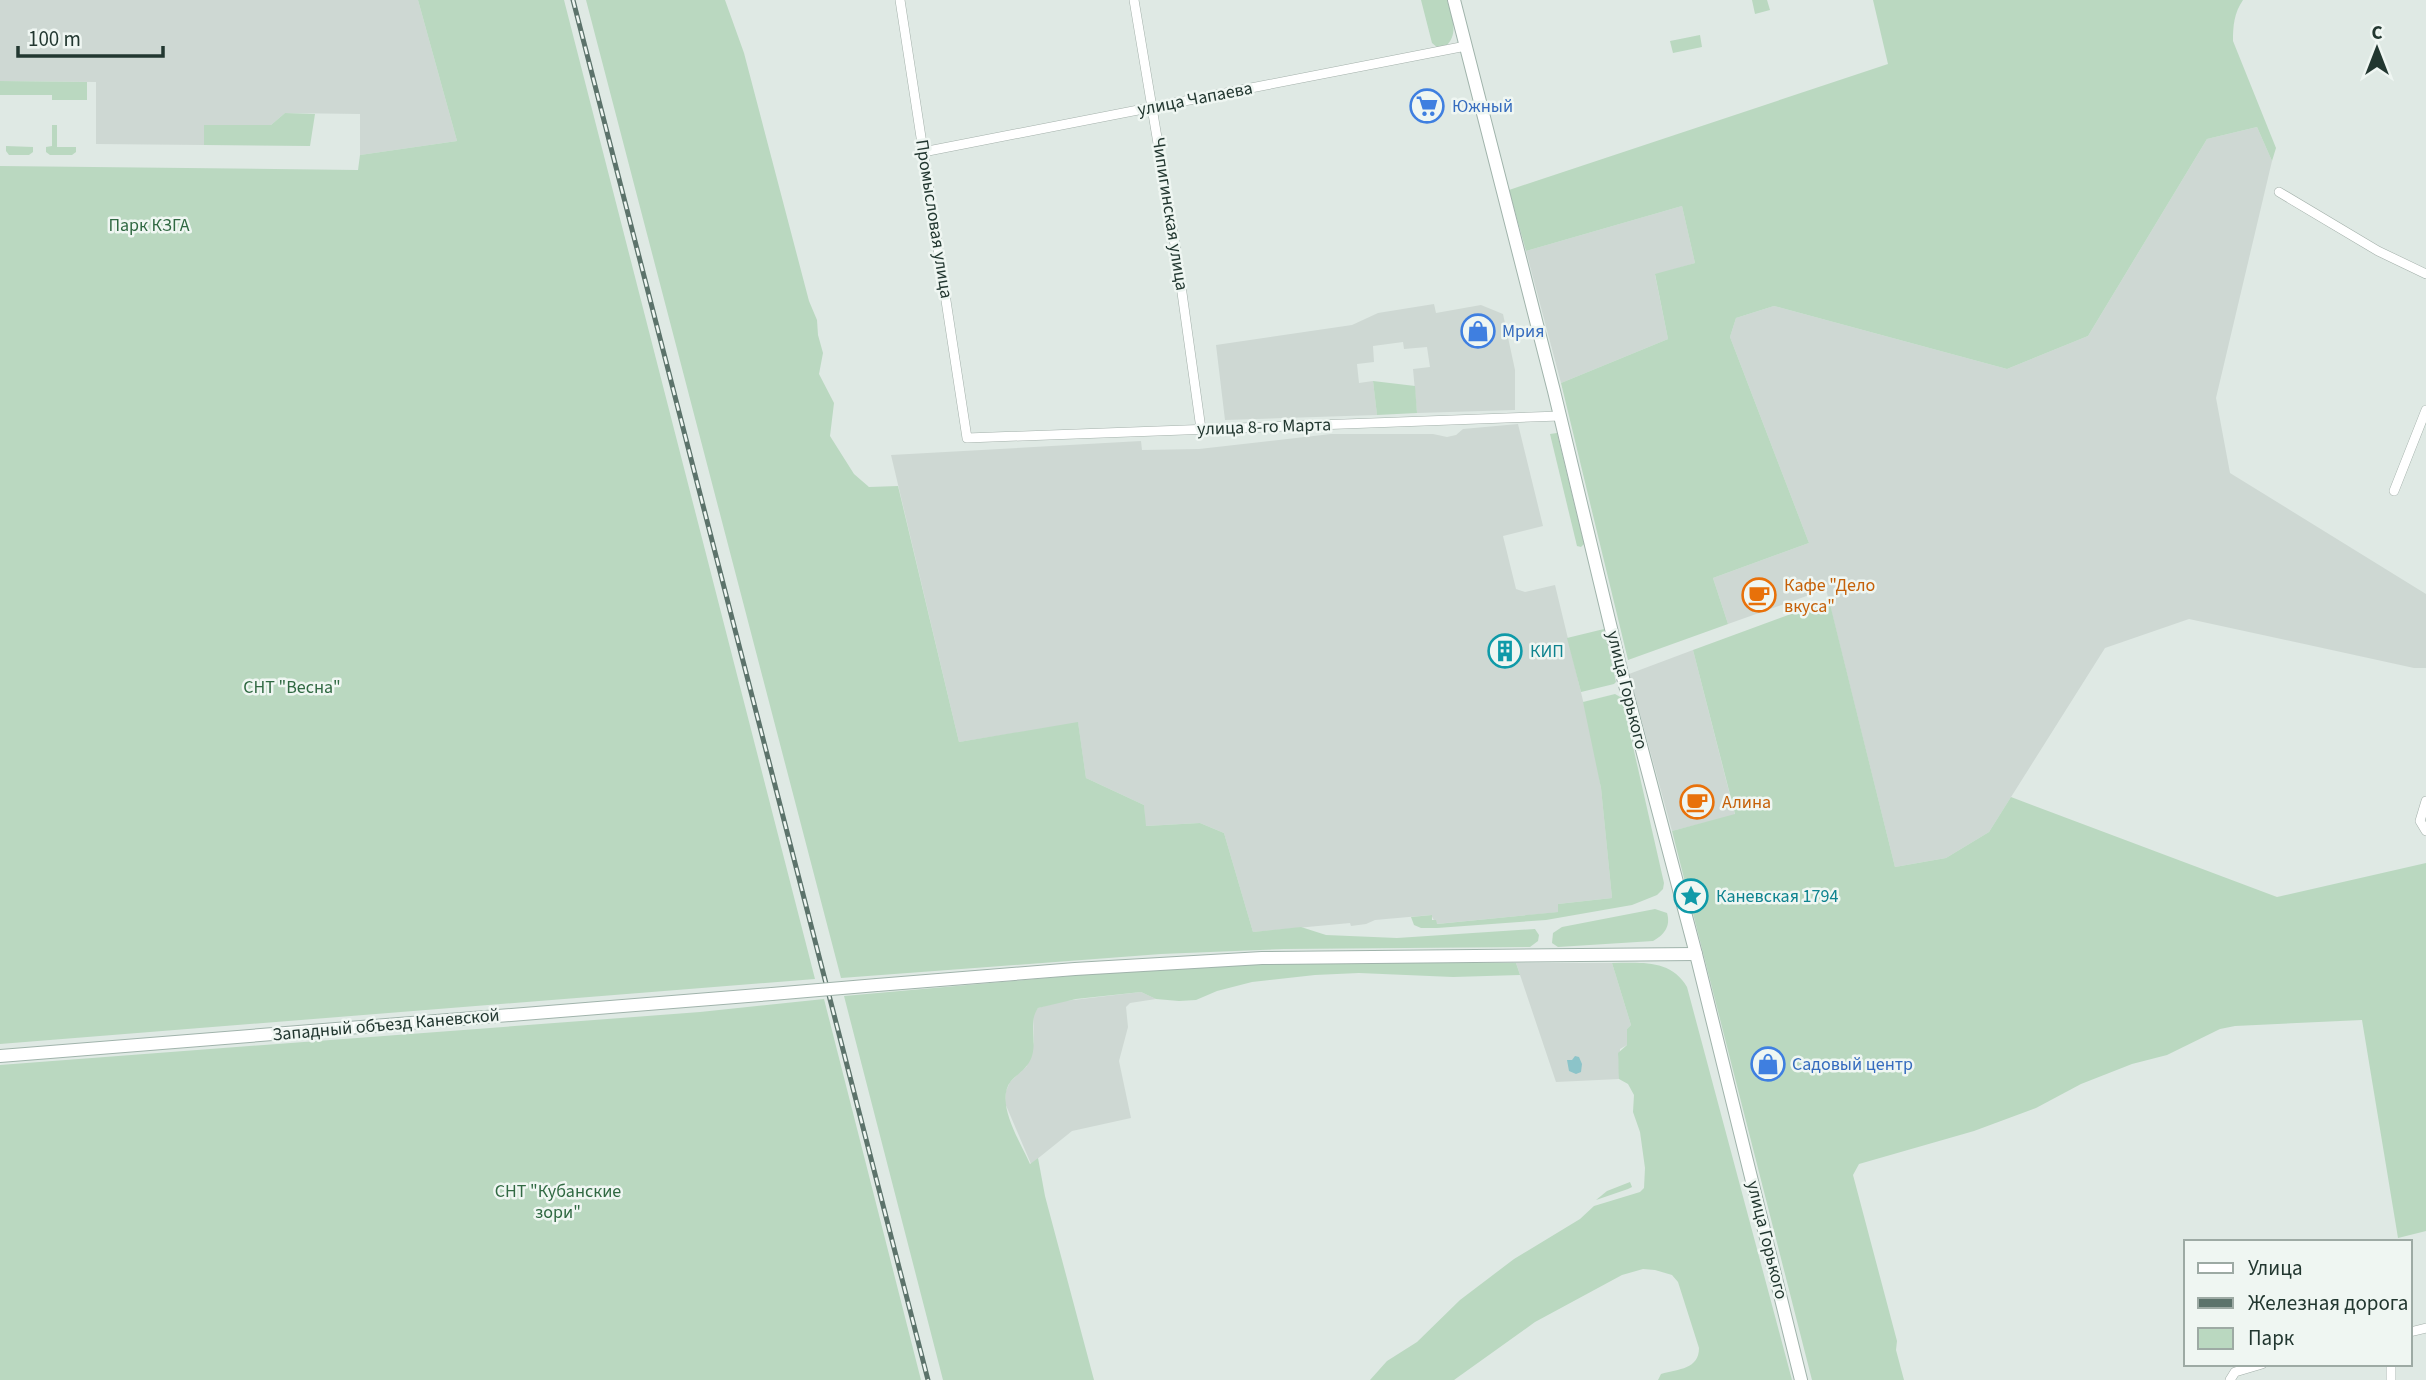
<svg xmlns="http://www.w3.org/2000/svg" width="2426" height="1380" font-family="'Source Sans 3',sans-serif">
  <rect width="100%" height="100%" fill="#dfe9e4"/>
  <g fill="#ced8d3">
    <polygon points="0,0 418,0 457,141 360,155 360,114 285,113 271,125 204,125 204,145 96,144 96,82 0,81"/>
    <polygon points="2257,127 2272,161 2216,398 2230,473 2426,594 2426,668 2414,668 2189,619 2105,648 1989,832 1946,858 1895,867 1826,589 1728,624 1713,578 1809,543 1730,337 1736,318 1774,306 2007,369 2088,336 2207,139"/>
    <polygon points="1682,206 1695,263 1655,275 1668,339 1561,383 1526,251"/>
    <polygon points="1434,304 1436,313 1481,305 1503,314 1515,370 1515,410 1417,413 1413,369 1430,367 1427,347 1404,349 1403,342 1373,346 1374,362 1357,364 1359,383 1373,381 1377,415 1225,420 1216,345 1352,325 1378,313"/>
    <polygon points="1518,424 1543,526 1503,536 1516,589 1525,592 1555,585 1594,746 1601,788 1612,898 1558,904 1559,912 1436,924 1431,915 1375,920 1366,924 1351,926 1350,923 1253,932 1224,833 1200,823 1145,826 1144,805 1086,778 1078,723 959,742 891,455 1141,441 1142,450 1199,449 1331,434 1433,434 1447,437 1456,435 1463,429"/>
    <polygon points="1693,650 1735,815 1672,831 1629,674"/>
    <polygon points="1516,963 1612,963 1631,1025 1627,1029 1627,1045 1620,1049 1619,1079 1556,1082"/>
    <polygon points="1141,992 1156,999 1130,1003 1126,1007 1128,1027 1119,1061 1131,1118 1072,1131 1031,1164 1005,1103 1006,1091 1010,1082 1027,1066 1034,1042 1033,1014 1038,1008 1056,1002"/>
  </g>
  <g fill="#bad8c0">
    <polygon points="418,0 564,0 815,979 0,1044 0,166 358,170 360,155 457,141"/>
    <polygon points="586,0 725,0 744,53 809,301 817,320 818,335 823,353 819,374 834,403 830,436 854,474 869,487 898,486 959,742 1078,722 1086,778 1144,805 1146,826 1200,823 1224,833 1253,932 1301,927 1326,935 1397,938 1535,929 1539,935 1538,941 1530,947 1284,949 1161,954 841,978"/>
    <path d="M1421,0H1447C1451,16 1460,33 1446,46L1438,48L1432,43Z"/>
    <polygon points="1752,0 1767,0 1770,10 1755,14"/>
    <path d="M1873,0H2243C2234,13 2233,26 2233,41L2276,148L2272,161L2257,127L2207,139L2088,336L2007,369L1774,306L1736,318L1730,337L1809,543L1713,578L1728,624L1628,660L1561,383L1668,339L1655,274L1695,263L1682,206L1526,251L1509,190L1888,64Z"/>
    <polygon points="1700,35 1702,47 1673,53 1670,41"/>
    <polygon points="0,81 87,82 87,100 52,100 52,95 0,95"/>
    <polygon points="285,113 315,114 310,146 204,145 204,125 271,125"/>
    <polygon points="52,125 57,125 57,147 76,147 76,152 72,155 50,155 46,152 46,147 52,146"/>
    <polygon points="6,146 33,147 33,152 29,155 9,155 6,151"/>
    <polygon points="1373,381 1415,386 1417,413 1377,415"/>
    <polygon points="1557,433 1584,544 1581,547 1577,546 1550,434"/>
    <polygon points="1829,600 1895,867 1946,858 1989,832 2011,797 2277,897 2426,863 2426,1231 2398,1238 2362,1020 2235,1026 2220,1029 2167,1055 2132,1064 2081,1084 2036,1108 1974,1131 1859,1164 1853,1175 1897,1341 1896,1350 1904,1380 1812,1380 1672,831 1735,814 1693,650"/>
    <polygon points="1604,629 1616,682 1614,684 1581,692 1567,638"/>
    <polygon points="1615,694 1622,698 1664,883 1663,889 1657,895 1632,905 1546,920 1437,928 1421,928 1414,925 1411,917 1432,915 1432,920 1436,920 1437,924 1558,912 1558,904 1612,898 1601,788 1583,702"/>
    <path d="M1655,909L1667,913C1671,926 1664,935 1653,941L1558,947L1552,943L1553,933L1562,927Z"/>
    <path d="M1285,963H1516L1520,975L1453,977L1359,973L1315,975L1252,982L1217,991L1196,1000L1179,1001L1156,999L1141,992L1076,999L1038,1008C1028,1022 1037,1039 1032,1056C1028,1068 1019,1073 1011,1081C994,1102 1021,1143 1030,1164L1038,1158L1045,1196L1094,1380H943L844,996L1124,971Z"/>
    <path d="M1612,963C1641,963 1671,959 1687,987L1792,1380H1658L1661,1374C1679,1369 1699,1369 1699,1348L1678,1282L1672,1275L1655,1270L1643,1269L1622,1275L1535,1322L1454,1380H1370L1387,1361L1417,1342L1460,1300L1514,1259L1580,1219L1594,1206L1640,1192L1644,1188L1645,1168L1640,1132L1633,1112L1634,1095L1628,1084L1619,1079C1618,1070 1619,1062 1618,1053L1627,1045V1029L1631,1025Z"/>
    <polygon points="824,999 921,1380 0,1380 0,1065 700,1012"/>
    <polygon points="1630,1182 1632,1187 1628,1189 1596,1200 1607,1191"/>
  </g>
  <polygon fill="#8cc4c9" points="1575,1056 1579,1057 1582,1064 1581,1072 1576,1074 1569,1071 1567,1060 1572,1060"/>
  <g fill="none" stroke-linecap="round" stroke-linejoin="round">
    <defs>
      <g id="minor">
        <polyline points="900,0 967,438 1560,416"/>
        <polyline points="1134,0 1177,257 1201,429"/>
        <polyline points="923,152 1466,46"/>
        <polyline points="2279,192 2378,251 2426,274"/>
        <polyline points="2394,491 2426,410"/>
        <polyline points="2426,801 2420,821 2426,831"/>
        <polyline points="2410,1332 2426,1328"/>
        <polyline points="2230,1380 2235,1372 2262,1364"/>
        <polyline points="2391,1380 2391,1364"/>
      </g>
      <g id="secondary">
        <polyline points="1454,0 1554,391 1621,670 1696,954 1801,1380"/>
        <polyline points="877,985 1075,969 1262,958 1696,954"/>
        <polyline points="0,1056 772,994"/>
      </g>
    </defs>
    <use href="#minor" stroke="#a3b0aa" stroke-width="10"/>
    <use href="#secondary" stroke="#a0b3ab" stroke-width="14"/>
    <use href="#minor" stroke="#fff" stroke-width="9"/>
    <use href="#secondary" stroke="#fff" stroke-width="12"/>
    <defs>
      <polyline id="rail" points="573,0 928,1380"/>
    </defs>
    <use href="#rail" stroke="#5c736b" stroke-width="5"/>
    <use href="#rail" stroke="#eff6f2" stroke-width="2.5" stroke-dasharray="8" stroke-linecap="butt"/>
    <defs>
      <polyline id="secondary-bridge" points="772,994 877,985"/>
    </defs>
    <use href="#secondary-bridge" stroke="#a0b3ab" stroke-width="14" stroke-linecap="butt"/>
    <use href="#secondary-bridge" stroke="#fff" stroke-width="12"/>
  </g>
  <defs>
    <symbol id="supermarket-ring" viewBox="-11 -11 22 22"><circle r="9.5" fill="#eff6f2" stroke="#3f7fe0" stroke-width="1.5"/><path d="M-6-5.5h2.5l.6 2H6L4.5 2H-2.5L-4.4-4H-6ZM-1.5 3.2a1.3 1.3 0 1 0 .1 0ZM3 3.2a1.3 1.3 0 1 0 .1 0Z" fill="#3f7fe0"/></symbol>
    <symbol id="shop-ring" viewBox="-11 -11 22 22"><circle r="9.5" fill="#eff6f2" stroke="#3f7fe0" stroke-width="1.5"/><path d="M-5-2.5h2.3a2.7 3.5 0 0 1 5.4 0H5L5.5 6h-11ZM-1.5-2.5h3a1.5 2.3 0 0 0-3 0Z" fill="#3f7fe0"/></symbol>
    <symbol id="cafe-ring" viewBox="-11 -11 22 22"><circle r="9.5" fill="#eff6f2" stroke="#e8710a" stroke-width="1.5"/><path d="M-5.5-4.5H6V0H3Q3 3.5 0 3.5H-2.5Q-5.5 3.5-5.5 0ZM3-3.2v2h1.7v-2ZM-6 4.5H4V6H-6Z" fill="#e8710a"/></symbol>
    <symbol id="building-ring" viewBox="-11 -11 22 22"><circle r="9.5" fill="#eff6f2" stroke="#0f9aa8" stroke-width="1.5"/><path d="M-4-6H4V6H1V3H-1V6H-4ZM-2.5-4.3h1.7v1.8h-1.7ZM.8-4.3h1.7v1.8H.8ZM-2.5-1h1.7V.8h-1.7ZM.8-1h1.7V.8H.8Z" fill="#0f9aa8"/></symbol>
    <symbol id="sight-ring" viewBox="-11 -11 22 22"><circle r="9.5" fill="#eff6f2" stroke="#0f9aa8" stroke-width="1.5"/><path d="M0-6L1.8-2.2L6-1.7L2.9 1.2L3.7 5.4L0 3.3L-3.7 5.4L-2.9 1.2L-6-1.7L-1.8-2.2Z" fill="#0f9aa8"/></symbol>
  </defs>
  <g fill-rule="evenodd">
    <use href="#supermarket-ring" x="1408" y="87" width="38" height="38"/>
    <use href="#shop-ring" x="1459" y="312" width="38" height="38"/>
    <use href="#cafe-ring" x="1740" y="576" width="38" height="38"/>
    <use href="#building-ring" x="1486" y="632" width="38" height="38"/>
    <use href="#cafe-ring" x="1678" y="783" width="38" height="38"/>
    <use href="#sight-ring" x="1672" y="877" width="38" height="38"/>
    <use href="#shop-ring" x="1749" y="1045" width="38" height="38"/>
  </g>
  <g text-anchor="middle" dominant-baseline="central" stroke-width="5" stroke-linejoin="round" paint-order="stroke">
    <g font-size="18" fill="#223730" stroke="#eff6f2">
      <text transform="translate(1195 99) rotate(-11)">улица Чапаева</text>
      <text transform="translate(1170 214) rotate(81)">Чипигинская улица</text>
      <text transform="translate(934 219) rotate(81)">Промысловая улица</text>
      <text transform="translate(1264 427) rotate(-2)">улица 8-го Марта</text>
      <text transform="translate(1627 690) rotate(76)">улица Горького</text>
      <text transform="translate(386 1025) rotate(-5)">Западный объезд Каневской</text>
      <text transform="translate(1767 1240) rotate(76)">улица Горького</text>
    </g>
    <g font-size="18" fill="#366cbe" stroke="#eff6f2" text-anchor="start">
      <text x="1452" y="106">Южный</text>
      <text x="1502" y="331">Мрия</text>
      <text x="1792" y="1064">Садовый центр</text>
    </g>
    <g font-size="18" fill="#306942" stroke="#eff6f2">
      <text x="149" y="225">Парк КЗГА</text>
      <text x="292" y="687">СНТ "Весна"</text>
      <text x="558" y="1191">СНТ "Кубанские<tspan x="558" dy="21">зори"</tspan></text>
    </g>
    <g font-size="18" fill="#c56008" stroke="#eff6f2" text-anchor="start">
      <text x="1784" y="585">Кафе "Дело<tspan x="1784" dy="21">вкуса"</tspan></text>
      <text x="1722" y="802">Алина</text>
    </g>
    <g font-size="18" fill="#0d838f" stroke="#eff6f2" text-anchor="start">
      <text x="1530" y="651">КИП</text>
      <text x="1716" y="896">Каневская 1794</text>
    </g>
  </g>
  <rect x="2184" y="1240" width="228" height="126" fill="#eff6f2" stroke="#9daaa4" stroke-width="2"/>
  <rect x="2198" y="1263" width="35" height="10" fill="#ffffff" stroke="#9daaa4" stroke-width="2"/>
  <text x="2248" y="1275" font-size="21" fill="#223730">Улица</text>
  <rect x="2198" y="1298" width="35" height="10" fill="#5c736b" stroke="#9daaa4" stroke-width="2"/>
  <text x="2248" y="1310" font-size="21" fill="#223730">Железная дорога</text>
  <rect x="2198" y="1328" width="35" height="21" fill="#bad8c0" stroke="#9daaa4" stroke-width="2"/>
  <text x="2248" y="1345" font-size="21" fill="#223730">Парк</text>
  <g transform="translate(2377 49)" stroke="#eff6f2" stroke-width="5" paint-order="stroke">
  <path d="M0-5L12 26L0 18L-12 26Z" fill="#223730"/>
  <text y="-10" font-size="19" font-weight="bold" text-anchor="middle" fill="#223730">С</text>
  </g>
  <path d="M18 46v10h145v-10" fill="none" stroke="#223730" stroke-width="3.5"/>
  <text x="28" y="46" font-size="21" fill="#223730" stroke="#eff6f2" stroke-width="5" paint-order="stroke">100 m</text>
</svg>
